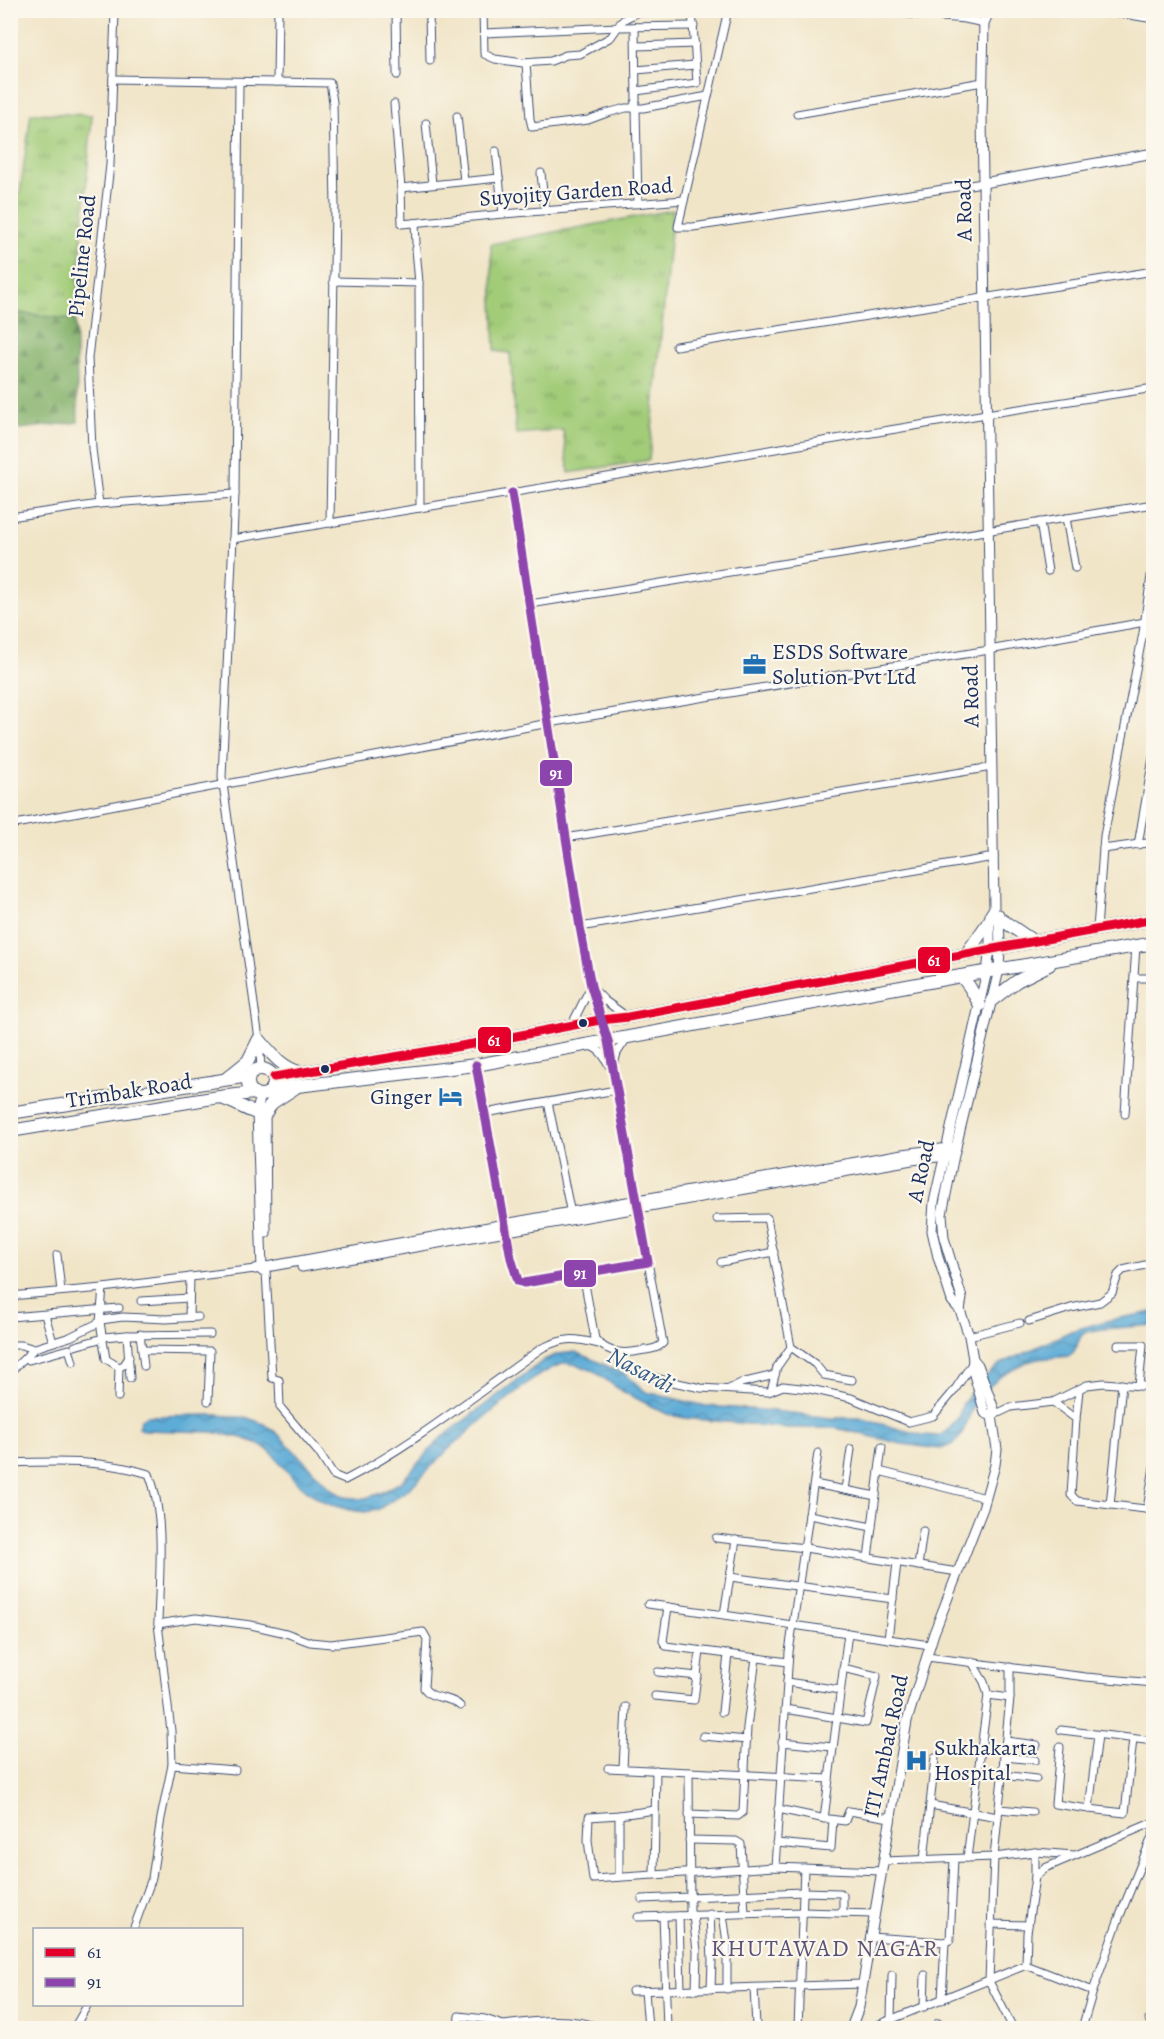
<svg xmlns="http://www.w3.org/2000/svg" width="1164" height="2039" font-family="Alegreya,serif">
  <defs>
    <pattern id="grass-tufts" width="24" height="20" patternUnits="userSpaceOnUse" patternTransform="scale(1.5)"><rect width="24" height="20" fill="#a2cc78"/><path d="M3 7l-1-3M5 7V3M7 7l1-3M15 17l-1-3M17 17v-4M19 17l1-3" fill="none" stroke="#83a666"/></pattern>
    <pattern id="forest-firs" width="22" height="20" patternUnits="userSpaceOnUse" patternTransform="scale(1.5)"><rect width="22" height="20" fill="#81b068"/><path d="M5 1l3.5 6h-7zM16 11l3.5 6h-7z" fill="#699059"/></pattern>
    <pattern id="water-waves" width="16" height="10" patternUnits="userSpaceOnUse" patternTransform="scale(1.5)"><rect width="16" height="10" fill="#5dacd7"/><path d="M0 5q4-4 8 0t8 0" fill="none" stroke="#4c8cb2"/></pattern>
  </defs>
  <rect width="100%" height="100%" fill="#fbf7ec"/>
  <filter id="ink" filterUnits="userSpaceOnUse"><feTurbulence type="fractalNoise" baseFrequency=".0167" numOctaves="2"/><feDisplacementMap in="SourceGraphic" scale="12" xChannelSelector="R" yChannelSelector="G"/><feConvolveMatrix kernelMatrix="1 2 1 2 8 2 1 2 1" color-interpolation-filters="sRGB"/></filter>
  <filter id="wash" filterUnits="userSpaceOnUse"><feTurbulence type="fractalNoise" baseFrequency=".008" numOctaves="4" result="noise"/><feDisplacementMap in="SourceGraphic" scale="24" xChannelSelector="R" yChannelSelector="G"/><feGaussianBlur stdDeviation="1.35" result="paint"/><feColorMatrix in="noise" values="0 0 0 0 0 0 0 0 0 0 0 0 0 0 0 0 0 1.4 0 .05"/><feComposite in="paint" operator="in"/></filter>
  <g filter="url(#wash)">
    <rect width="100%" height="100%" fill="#f1e5c8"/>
    <g fill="url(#grass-tufts)" stroke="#5e7e6b" stroke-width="1.5">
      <polygon points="31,113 92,115 75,320 11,312 11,192 20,193"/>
      <polygon points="673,210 649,460 569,473 563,430 516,434 510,353 495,351 491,244"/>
    </g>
    <polygon fill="url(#forest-firs)" stroke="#4e7063" stroke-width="1.5" points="11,312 75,320 78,422 11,430"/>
    <polygon fill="url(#water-waves)" stroke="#3c6e9a" stroke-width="1.5" points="1153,1312 1153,1325 1102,1329 1086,1332 1081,1336 1074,1351 1070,1356 1038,1359 1027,1362 998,1378 976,1400 961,1436 953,1444 941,1449 902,1444 836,1428 788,1428 685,1418 667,1414 620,1390 594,1371 578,1365 565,1363 552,1368 531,1380 494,1410 453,1445 409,1489 379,1509 365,1512 349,1510 325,1503 298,1484 271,1452 257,1443 242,1438 212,1432 143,1430 138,1428 141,1419 146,1416 216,1415 248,1418 264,1424 277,1433 331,1489 344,1497 362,1499 381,1493 401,1482 440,1439 544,1360 558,1354 576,1352 625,1374 646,1392 706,1406 774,1411 831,1418 859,1418 922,1435 939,1436 950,1428 958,1418 963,1403 975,1387 999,1365 1071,1331 1110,1320"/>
  </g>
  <g filter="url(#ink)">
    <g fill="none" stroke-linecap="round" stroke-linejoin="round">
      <defs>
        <g id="street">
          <polyline points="396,10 397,75"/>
          <polyline points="429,10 430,61"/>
          <polyline points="483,10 484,54 495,59 523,63 551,61 566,55 580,54 611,37 618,27 694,26"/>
          <polyline points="728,10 678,227 693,227 983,183"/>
          <polyline points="866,10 965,19 984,23"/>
          <polyline points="1100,10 1154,19"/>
          <polyline points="635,27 636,100 633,108 636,108 638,204"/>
          <path d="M484,33L618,27C623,16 633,17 641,10"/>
          <polyline points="637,46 695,44"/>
          <polyline points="526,63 530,119 532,127 588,120 607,113 626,108 643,108 708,96"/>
          <polyline points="636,70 695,65"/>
          <polyline points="113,79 330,83 333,102 335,207 330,523"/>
          <polyline points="239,82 235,494 222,777 259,1039 261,1068"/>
          <polyline points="277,82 278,10"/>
          <polyline points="636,91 697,83 692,10"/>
          <polyline points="394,104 401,188 402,224 503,214 684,200"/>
          <polyline points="797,114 983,82"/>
          <polyline points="457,116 464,181"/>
          <polyline points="426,123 432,184"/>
          <polyline points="496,151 503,214"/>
          <polyline points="541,173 545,211"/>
          <polyline points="401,188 499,178"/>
          <polyline points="415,223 416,243"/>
          <polyline points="416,249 419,283 420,508"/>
          <polyline points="333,281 419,283"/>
          <polyline points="676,346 1154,271"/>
          <polyline points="99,504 92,449 88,358 110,165 115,10"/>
          <polyline points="10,517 99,504 235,494"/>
          <polyline points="1066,518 1075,568"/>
          <polyline points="1040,522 1048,571"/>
          <polyline points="233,539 986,414 1154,388"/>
          <polyline points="530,604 1154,504"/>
          <polyline points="10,825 549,723 989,650 1145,622"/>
          <polyline points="565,838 992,767"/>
          <polyline points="1138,845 1154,752"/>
          <polyline points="1103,849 1154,842"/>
          <polyline points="580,927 994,857"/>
          <polyline points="1097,929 1104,836 1143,633 1154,555"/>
          <polyline points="1134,978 1154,978"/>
          <polyline points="571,1026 591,986 604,1000 626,1016"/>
          <path d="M588,1046C598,1047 605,1057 609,1066"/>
          <polyline points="476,1065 511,1258 518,1281 524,1283 648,1262 608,1041 591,986 580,927 512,493"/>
          <polyline points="614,1065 617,1053 627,1038"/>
          <polyline points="548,1102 571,1214"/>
          <polyline points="485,1113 616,1090"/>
          <polyline points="1125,1114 1136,946"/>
          <polyline points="717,1219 767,1218 791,1347 815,1364 824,1375 852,1380"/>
          <polyline points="57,1255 61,1291"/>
          <polyline points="721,1262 774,1252"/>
          <path d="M266,1271L272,1378L279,1380L280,1407L319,1453L333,1475L345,1480C415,1444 477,1393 542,1348C565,1337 574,1338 599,1344"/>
          <path d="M583,1273L595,1339C609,1355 625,1354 645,1350C652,1349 657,1349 663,1343L648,1262"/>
          <polyline points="103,1288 100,1322 106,1359 119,1367"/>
          <polyline points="10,1296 103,1288 255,1269"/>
          <polyline points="141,1301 189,1298"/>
          <polyline points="45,1315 53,1342"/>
          <polyline points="10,1317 119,1308"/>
          <polyline points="189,1317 190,1277"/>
          <polyline points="101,1320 123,1317 166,1319 198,1317"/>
          <polyline points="1029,1321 1071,1308 1100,1302 1112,1293 1118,1275 1123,1270 1154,1263"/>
          <polyline points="140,1334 144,1366"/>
          <polyline points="127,1335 130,1378"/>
          <polyline points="969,1336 1020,1323"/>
          <polyline points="103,1337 127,1335 210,1334"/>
          <polyline points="10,1345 22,1345 34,1349"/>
          <polyline points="1118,1345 1143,1345 1139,1386"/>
          <polyline points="75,1346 103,1338"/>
          <polyline points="142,1350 210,1351 208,1401"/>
          <polyline points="618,1353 620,1364 659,1379 701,1388 768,1392 783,1386 810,1389 851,1398 909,1422 933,1416 954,1391 971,1365"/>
          <polyline points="26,1357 29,1360 69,1349 73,1362"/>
          <polyline points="10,1372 35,1348 70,1337 100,1322"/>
          <polyline points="729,1389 741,1383 775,1375"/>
          <polyline points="771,1391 777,1367 791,1347"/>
          <polyline points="118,1397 119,1367 124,1365 129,1357"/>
          <polyline points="1053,1402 1076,1419 1071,1495 1077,1501 1154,1510"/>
          <polyline points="992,1416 1011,1407 1053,1402 1087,1385 1104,1383 1154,1387"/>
          <polyline points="1076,1419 1079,1390"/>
          <path d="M10,1463C55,1461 106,1460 149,1474C166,1516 159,1578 158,1624L196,1618L251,1625L286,1633L310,1642L331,1644L423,1632L427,1639L424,1688C432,1700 451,1696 460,1706"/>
          <polyline points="879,1471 986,1498"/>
          <polyline points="814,1484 876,1496"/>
          <polyline points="845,1490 851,1449"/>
          <polyline points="1110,1505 1122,1384"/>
          <polyline points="1147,1509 1154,1467"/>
          <polyline points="809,1515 872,1527"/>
          <polyline points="716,1538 805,1548 958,1572"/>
          <polyline points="868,1558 882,1447"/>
          <polyline points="918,1566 923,1531"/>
          <polyline points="730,1577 893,1599"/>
          <polyline points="648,1604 930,1645"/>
          <polyline points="668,1607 663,1641 666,1646 788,1662"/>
          <polyline points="724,1614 736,1540"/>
          <polyline points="158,1624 171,1731 172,1765 235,1770"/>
          <polyline points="888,1639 897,1563"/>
          <polyline points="927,1657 1086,1677 1154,1683"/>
          <polyline points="1010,1667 1010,1698 994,1857 989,1981 1013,2028"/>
          <polyline points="658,1672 698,1676"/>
          <polyline points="787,1682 840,1690"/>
          <polyline points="988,1695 1010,1698"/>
          <polyline points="655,1696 694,1700 700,1651"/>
          <polyline points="785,1709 866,1723 877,1676 843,1668"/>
          <polyline points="722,1712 728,1654"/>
          <polyline points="1061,1730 1154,1741"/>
          <polyline points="1098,1735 1089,1809 1125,1813 1133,1739"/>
          <polyline points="703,1736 747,1740"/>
          <polyline points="1006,1741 1037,1745"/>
          <polyline points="782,1742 833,1747"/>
          <polyline points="1060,1747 1055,1804 1089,1809"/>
          <polyline points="1004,1757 1035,1760"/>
          <polyline points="608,1768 829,1779 848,1633"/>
          <polyline points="623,1768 626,1707"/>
          <polyline points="689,1772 690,1915"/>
          <polyline points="1003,1775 1036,1779"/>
          <polyline points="930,1805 998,1817"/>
          <polyline points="778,1809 821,1818 845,1821 849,1811 890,1818"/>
          <polyline points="999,1809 1032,1812"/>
          <polyline points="655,1810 619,1815 589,1817 588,1840 593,1879 775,1867 881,1871"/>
          <polyline points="689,1814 738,1816 743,1812 747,1727 756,1658"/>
          <polyline points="619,1815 619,1877"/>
          <polyline points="824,1819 829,1779"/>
          <polyline points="689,1840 736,1841 741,1844 745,1913"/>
          <polyline points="776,1843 831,1848 833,1820"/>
          <polyline points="1035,1852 1074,1855"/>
          <polyline points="967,1858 988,1695 984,1682 972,1662"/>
          <polyline points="924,1860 935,1758"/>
          <polyline points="883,1861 994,1857 1035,1852 1035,1877"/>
          <polyline points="775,1867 789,1652 818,1453"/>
          <polyline points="654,1875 656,1770"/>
          <polyline points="642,1899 803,1892 840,1893 843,1895 843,1913"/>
          <polyline points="710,1914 712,1961 711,1989"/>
          <polyline points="723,1914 727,1943 727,1989"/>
          <polyline points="693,1915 697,1951 696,1990"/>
          <polyline points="663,1916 667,2028"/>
          <polyline points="679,1916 681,1990"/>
          <polyline points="638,1917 802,1912 874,1914"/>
          <polyline points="991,1924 1028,1925"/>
          <polyline points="133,1930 152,1878 161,1818 172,1765"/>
          <polyline points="870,1937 945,1942 942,2000"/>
          <polyline points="945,1942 950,1940 954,1859"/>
          <polyline points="1026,1965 1093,1991"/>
          <polyline points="754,1988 756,2026"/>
          <polyline points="632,1991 863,1984"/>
          <polyline points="645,1991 648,2028"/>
          <polyline points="924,2007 925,1975"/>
          <polyline points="891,2020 892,1975"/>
          <polyline points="1149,2020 1154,2021"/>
          <polyline points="938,2023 940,2028"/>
          <polyline points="74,2028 88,2004"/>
          <polyline points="458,2028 459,2016 485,2019 503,2025"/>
          <path d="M503,2028V2025C535,2021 571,2016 601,2028"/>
          <polyline points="798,2028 804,1868"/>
          <polyline points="870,2028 1026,1965 1027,1933 1035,1877 1045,1868 1154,1822"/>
          <polyline points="1082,2028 1093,1991 1119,1918 1154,1832"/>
        </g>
        <g id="secondary">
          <polyline points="983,183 1154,153"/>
          <polyline points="261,1095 257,1111 262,1271"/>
          <polyline points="265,1109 266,1233"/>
          <polyline points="302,1267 912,1160 954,1155"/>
          <polyline points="255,1269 638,1200 903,1154 956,1147"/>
          <polyline points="960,1310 962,1298 944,1238 942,1214 954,1155 999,970 1000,947 999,914"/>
          <polyline points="973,1359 972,1368 985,1413 992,1416"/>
          <polyline points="851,2028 859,2007 907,1721 934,1633 983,1508 995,1465 997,1449 992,1416 994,1409 978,1365 973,1359 969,1336 960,1310 952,1301 938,1257 932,1231 934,1202 987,971 990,949 990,914 994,908 982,116 984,23 990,10"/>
        </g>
        <g id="highway">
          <polyline points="999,918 1033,941"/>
          <polyline points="967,953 990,920"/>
          <polyline points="961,976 969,986 980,1005"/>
          <polyline points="992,1000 1017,981 1049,965"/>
          <circle cx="261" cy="1082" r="13"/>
          <polyline points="274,1077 479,1043 600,1020 628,1017 1154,919"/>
          <path d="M227,1078L248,1061L259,1039C270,1052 282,1068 300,1072"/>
          <polyline points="272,1089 476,1065 961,976 1154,943"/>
          <path d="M224,1099C237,1103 253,1115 265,1114L272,1103L295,1088"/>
          <polyline points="10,1113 249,1076"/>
          <polyline points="10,1131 219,1097 254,1093"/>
        </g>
      </defs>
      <use href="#street" stroke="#3b4a6e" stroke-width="9"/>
      <use href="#secondary" stroke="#3b4a6e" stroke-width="11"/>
      <use href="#highway" stroke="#3b4a6e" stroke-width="14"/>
      <use href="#street" stroke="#fff" stroke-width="7"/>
      <use href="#secondary" stroke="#fff" stroke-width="9"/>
      <use href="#highway" stroke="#fff" stroke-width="12"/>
      <defs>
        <polyline id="bus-1" points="274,1077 479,1043 600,1020 628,1017 1154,919"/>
        <polyline id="bus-2" points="476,1065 511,1258 518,1281 524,1283 648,1262 608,1041 591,986 580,927 512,493"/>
      </defs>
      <use href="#bus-1" stroke="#fbf7ec" stroke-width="14"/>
      <use href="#bus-2" stroke="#fbf7ec" stroke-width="14"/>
      <use href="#bus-1" stroke="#e4002b" stroke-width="9"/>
      <use href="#bus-2" stroke="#8e44ad" stroke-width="9"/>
    </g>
  </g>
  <defs>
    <symbol id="office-bare" viewBox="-9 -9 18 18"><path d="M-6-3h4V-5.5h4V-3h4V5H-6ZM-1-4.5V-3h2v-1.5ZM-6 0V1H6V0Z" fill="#1f6fb2" stroke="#fbf7ec" stroke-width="2.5" paint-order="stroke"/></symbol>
    <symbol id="hotel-bare" viewBox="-9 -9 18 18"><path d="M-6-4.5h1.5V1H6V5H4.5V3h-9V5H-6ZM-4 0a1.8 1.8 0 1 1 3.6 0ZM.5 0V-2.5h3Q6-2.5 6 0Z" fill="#1f6fb2" stroke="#fbf7ec" stroke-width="2.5" paint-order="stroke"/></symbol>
    <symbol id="hospital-bare" viewBox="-9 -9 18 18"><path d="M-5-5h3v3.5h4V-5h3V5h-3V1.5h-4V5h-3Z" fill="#1f6fb2" stroke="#fbf7ec" stroke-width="2.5" paint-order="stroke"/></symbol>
  </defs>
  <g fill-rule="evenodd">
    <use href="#office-bare" x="738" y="648" width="33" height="33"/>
    <use href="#hotel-bare" x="434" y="1080" width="33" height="33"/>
    <use href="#hospital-bare" x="900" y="1744" width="33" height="33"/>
  </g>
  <g fill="#1b2f5e" stroke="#fbf7ec" stroke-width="2">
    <circle cx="583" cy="1023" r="5"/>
    <circle cx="325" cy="1069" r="5"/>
  </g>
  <g text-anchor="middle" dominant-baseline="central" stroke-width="4.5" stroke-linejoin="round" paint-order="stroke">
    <g font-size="22" fill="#1b2f5e" stroke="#fbf7ec">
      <text transform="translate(576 192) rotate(-4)">Suyojity Garden Road</text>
      <text transform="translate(964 210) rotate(-91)">A Road</text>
      <text transform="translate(82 256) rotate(-84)">Pipeline Road</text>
      <text transform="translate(971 696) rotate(-91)">A Road</text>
      <text transform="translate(129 1091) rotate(-9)">Trimbak Road</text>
      <text transform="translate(921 1171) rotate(-78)">A Road</text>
      <text transform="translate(886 1746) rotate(-78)">ITI Ambad Road</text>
    </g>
    <g font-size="22" fill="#1b2f5e" stroke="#fbf7ec" text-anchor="start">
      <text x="772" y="652">ESDS Software<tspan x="772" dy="25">Solution Pvt Ltd</tspan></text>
      <text x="432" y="1097" text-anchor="end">Ginger</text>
      <text x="934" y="1748">Sukhakarta<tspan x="934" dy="25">Hospital</tspan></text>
    </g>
    <g font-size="24" font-style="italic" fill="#325b88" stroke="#fbf7ec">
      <text transform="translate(641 1370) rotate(28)">Nasardi</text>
    </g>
    <g font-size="24" letter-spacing="1.5" fill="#5b5278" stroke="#fbf7ec">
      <text x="825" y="1948">KHUTAWAD NAGAR</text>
    </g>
  </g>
  <g stroke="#fbf7ec" stroke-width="2">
    <rect x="539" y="759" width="34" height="28" rx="6" fill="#8e44ad"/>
    <rect x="917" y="946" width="34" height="28" rx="6" fill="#e4002b"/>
    <rect x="477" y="1026" width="35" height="28" rx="6" fill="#e4002b"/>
    <rect x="563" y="1259" width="34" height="29" rx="6" fill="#8e44ad"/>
  </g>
  <g font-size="16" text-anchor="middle" font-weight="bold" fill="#fff">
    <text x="556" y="779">91</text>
    <text x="934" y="966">61</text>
    <text x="494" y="1046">61</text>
    <text x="580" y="1279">91</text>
  </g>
  <rect width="1164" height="2039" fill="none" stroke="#fbf7ec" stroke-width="36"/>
  <rect x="33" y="1928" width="210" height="78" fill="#fbf7ec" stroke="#a1a7b3" stroke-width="1.5"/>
  <rect x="45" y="1948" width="30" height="9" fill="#e4002b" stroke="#a1a7b3" stroke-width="1.5"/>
  <text x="87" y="1958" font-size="18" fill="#1b2f5e">61</text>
  <rect x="45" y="1978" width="30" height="9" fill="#8e44ad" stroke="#a1a7b3" stroke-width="1.5"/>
  <text x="87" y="1988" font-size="18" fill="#1b2f5e">91</text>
</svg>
